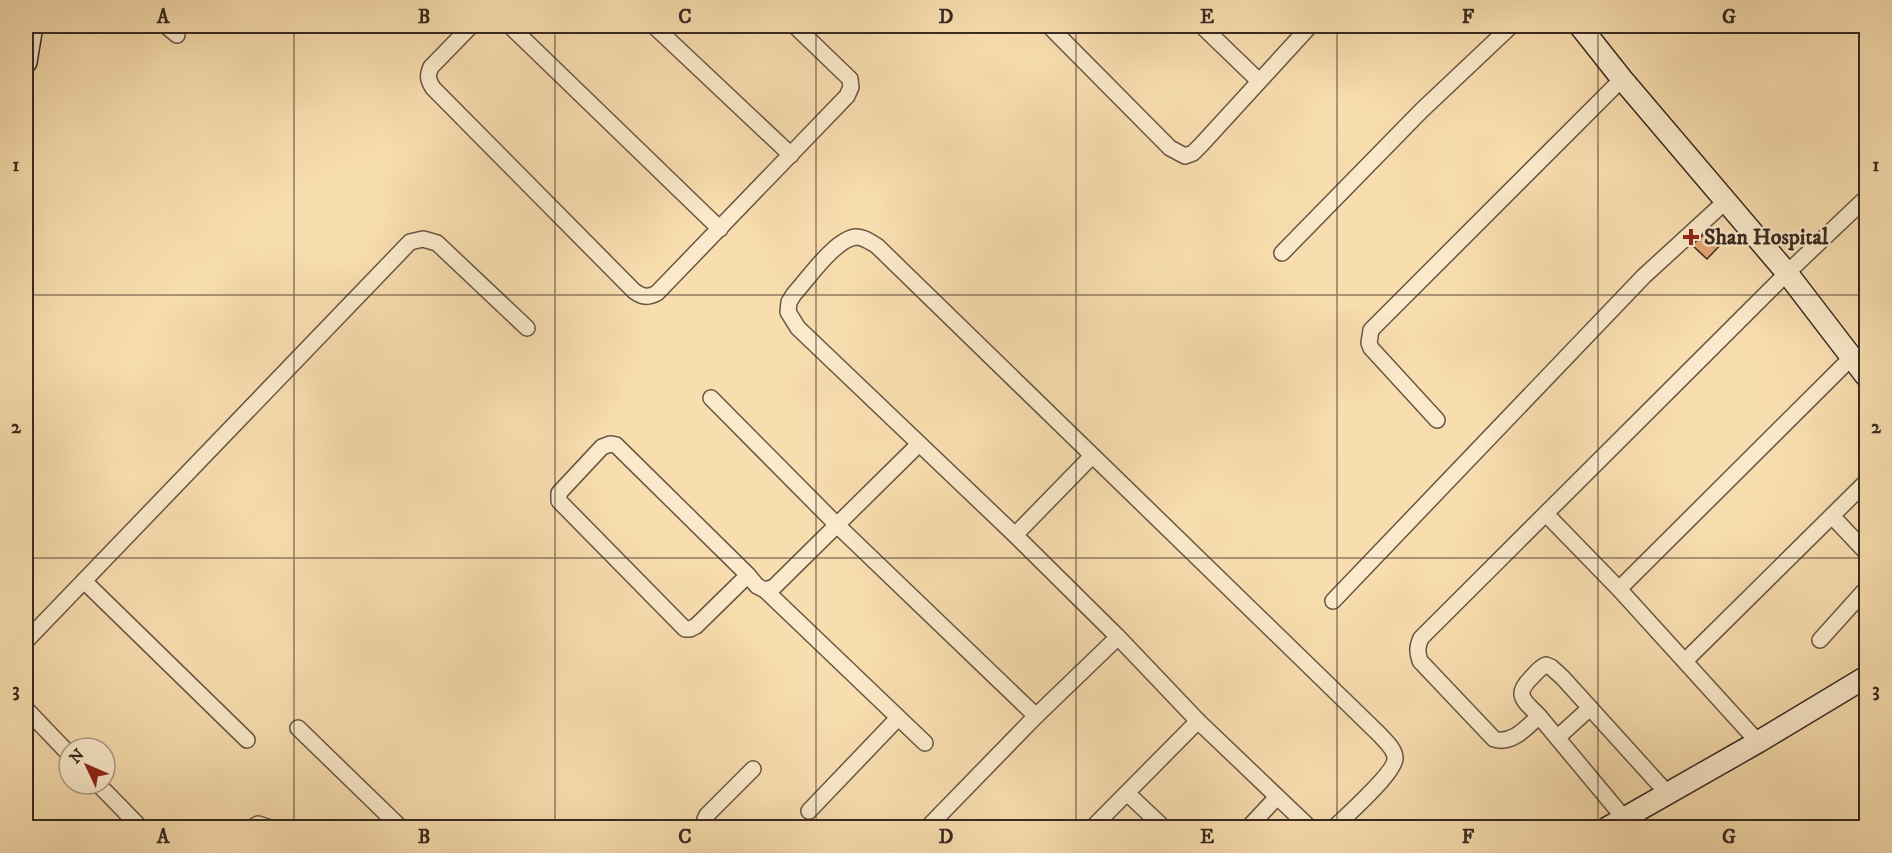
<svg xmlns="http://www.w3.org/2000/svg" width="1892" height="853" font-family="'IM FELL DW Pica',serif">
  <rect width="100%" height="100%" fill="#f8ddae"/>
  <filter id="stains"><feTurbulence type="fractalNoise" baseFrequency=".00333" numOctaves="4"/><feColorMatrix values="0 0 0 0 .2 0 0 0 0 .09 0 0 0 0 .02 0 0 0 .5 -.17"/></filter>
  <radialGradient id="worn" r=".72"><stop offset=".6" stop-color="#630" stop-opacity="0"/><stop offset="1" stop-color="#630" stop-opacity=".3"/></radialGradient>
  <polygon fill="#e6a575" stroke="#392921" stroke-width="1.5" points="1711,228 1725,240 1707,259 1692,245"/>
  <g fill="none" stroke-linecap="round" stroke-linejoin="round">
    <defs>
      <g id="street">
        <polyline points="166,26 177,35"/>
        <path d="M471,26L431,67C427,76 428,80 433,88L634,291C642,297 648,298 657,293L847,96L851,87L850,79L795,26"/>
        <polyline points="510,26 720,229"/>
        <polyline points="654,26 791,155"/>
        <polyline points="1049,26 1170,148 1185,156 1193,153 1201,145 1310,26"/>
        <polyline points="1202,26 1259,81"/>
        <polyline points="1282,253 1422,110 1511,26"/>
        <polyline points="711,398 837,525 1036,716"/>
        <polyline points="1437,420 1371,348 1369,343 1371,330 1622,79"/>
        <polyline points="1546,514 1619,589 1758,742"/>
        <polyline points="1832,516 1866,552"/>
        <polyline points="1015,535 1092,456"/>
        <polyline points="748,575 696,626 690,629 685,629 559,501 559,493 602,447 610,444 616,445 748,575 757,586 765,590 774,587 919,444"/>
        <polyline points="84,581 247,740"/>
        <polyline points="1619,589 1852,357"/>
        <polyline points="765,590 925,743"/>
        <polyline points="1333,601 1644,276 1726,201"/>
        <polyline points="1820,640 1866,589"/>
        <polyline points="26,641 410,242 423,239 437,243 527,328"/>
        <polyline points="1685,661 1866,482"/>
        <polyline points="26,709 69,754"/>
        <path d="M1539,716C1525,701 1513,696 1531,678C1536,673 1539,668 1546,665L1551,667L1563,678L1668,794"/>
        <polyline points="298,728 401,828"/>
        <polyline points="1558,737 1590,708"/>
        <polyline points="98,784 140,827"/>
        <polyline points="1127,793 1164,828"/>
        <polyline points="809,811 898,718"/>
        <path d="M1624,818L1539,716C1527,727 1512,745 1494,739L1420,661C1417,652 1417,647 1421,638L1787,273L1866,198"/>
        <polyline points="251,828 258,824 271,828"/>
        <polyline points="708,828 705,819 707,815 753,769"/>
        <polyline points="927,828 1036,716 1118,637"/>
        <polyline points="1092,828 1198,721"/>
        <polyline points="1248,828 1277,797"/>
        <path d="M1310,828L1198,721L1118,637L1015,535L798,328L788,312L789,302L794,294C808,279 835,239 856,237C864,237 870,242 877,246L1380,735C1385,741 1395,749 1395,758C1396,772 1346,816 1334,828"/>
      </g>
      <g id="secondary">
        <polyline points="1580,26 1622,79 1787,273 1866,376"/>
        <polyline points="26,62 32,26"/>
        <polyline points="1607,828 1758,742 1866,677"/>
      </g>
    </defs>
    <use href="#street" stroke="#695644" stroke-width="18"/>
    <use href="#secondary" stroke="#392921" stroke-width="24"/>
    <use href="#street" stroke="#fae9ca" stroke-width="15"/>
    <use href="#secondary" stroke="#fae9ca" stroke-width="21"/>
  </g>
  <path fill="none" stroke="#392921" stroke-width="1.5" stroke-opacity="0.55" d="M294,26V828M555,26V828M816,26V828M1076,26V828M1337,26V828M1598,26V828M26,295H1866M26,558H1866"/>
  <path fill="#8f2418" stroke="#fae9ca" stroke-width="2" d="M1688 228h6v6h6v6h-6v6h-6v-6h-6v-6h6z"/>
  <g text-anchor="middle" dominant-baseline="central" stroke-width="4.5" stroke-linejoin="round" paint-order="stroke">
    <g font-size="22" font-weight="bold" fill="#392921" stroke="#fae9ca" text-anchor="start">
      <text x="1704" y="237">Shan Hospital</text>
    </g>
  </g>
  <rect width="1892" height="853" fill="none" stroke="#f8ddae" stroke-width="66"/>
  <g transform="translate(87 766) rotate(314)"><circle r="28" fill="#fae9ca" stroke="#ad9c86" stroke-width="1.5"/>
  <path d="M0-4.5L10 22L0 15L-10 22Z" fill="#8f2418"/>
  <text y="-9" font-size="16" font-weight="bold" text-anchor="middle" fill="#392921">N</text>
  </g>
  <rect x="33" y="33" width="1826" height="787" fill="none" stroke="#392921" stroke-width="2"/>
  <g font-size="20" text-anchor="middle" font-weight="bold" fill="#392921">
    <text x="163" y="23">A</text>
    <text x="424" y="23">B</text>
    <text x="685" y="23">C</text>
    <text x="946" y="23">D</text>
    <text x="1207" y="23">E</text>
    <text x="1468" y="23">F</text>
    <text x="1729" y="23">G</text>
    <text x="16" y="171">1</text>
    <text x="1876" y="171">1</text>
    <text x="16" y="433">2</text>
    <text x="1876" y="433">2</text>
    <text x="16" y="696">3</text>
    <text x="1876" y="696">3</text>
    <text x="163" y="843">A</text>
    <text x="424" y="843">B</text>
    <text x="685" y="843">C</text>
    <text x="946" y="843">D</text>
    <text x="1207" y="843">E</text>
    <text x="1468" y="843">F</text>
    <text x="1729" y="843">G</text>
  </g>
  <rect width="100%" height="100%" filter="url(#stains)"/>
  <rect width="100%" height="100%" fill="url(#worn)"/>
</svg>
